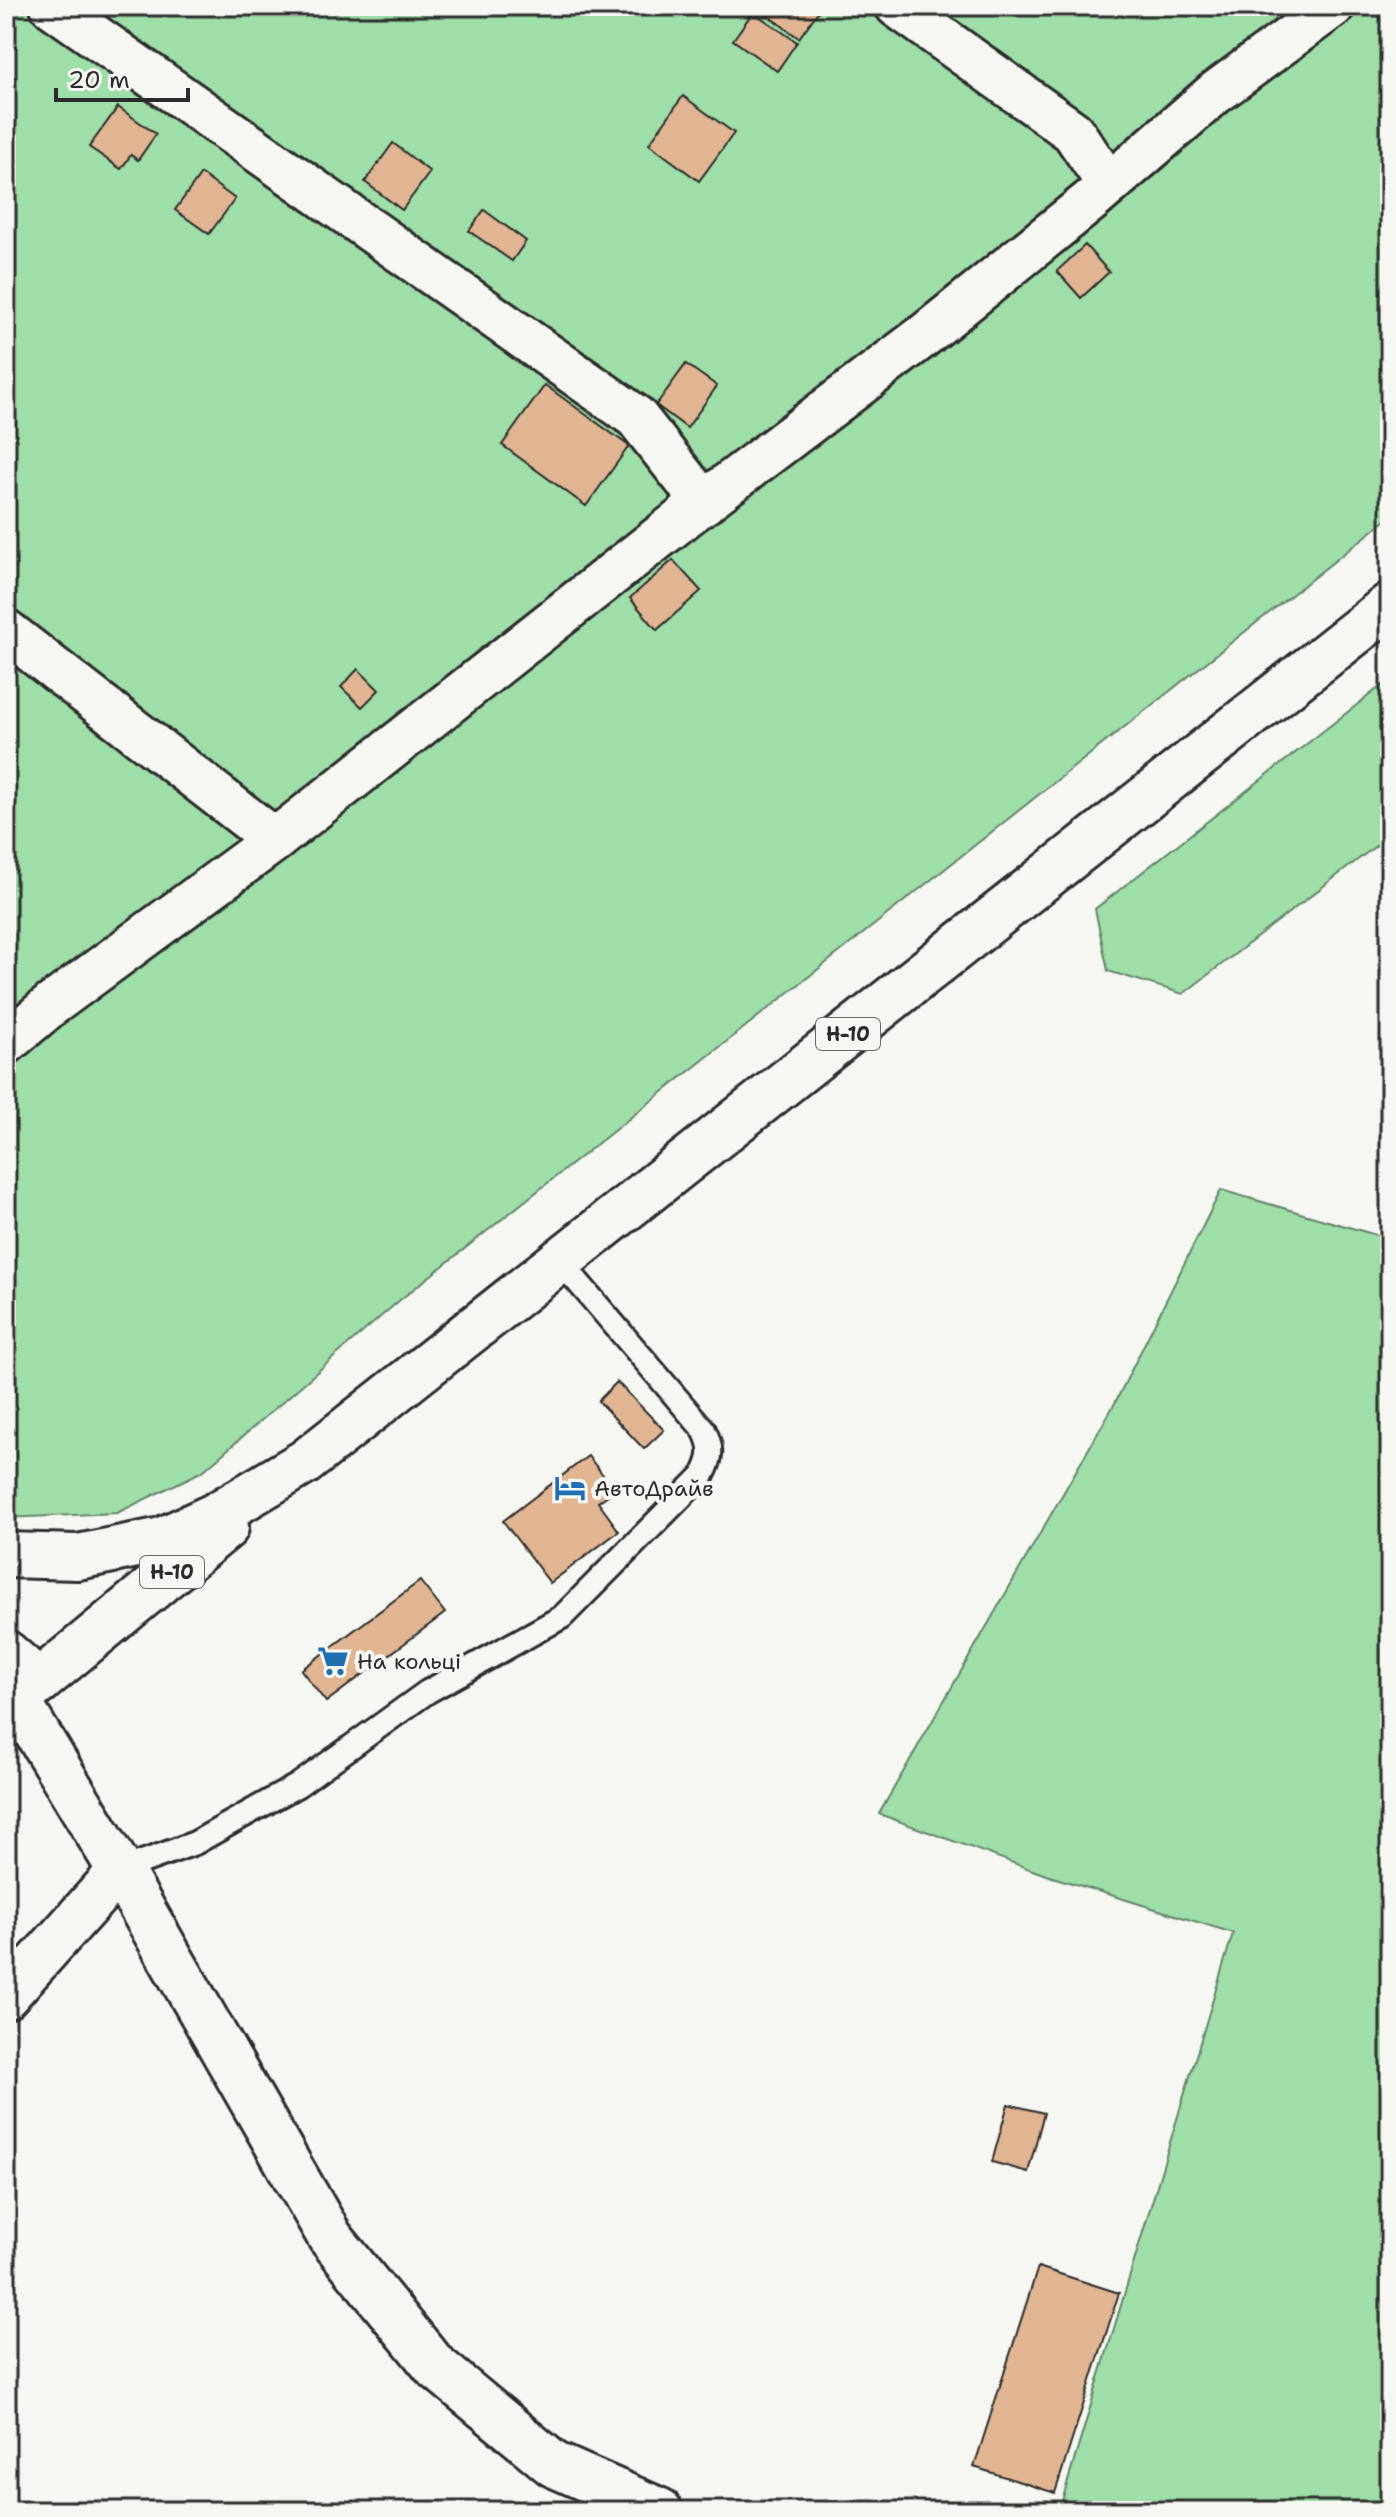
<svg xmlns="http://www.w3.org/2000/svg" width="1396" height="2517" font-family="'Shantell Sans',sans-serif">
  <rect width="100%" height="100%" fill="#f6f6f2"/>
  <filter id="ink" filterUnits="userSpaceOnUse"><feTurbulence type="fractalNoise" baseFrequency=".0125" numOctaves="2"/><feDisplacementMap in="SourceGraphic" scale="16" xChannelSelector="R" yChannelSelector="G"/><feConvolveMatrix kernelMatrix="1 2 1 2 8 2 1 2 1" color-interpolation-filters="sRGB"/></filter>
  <g filter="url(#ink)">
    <g fill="#9edea8" stroke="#64846a" stroke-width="2">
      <polygon points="6,6 1390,6 1390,517 401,1299 203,1471 117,1513 6,1518"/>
      <polygon points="1390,679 1390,835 1183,994 1108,971 1095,909"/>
      <polygon points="1221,1190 1390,1239 1390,2511 1059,2511 1233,1933 1046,1875 879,1814 1115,1403"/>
    </g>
    <g fill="#e1b592" stroke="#2b2b2b" stroke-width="2">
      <polygon points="771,6 822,6 799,38 767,15"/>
      <polygon points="753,12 797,42 777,71 733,40"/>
      <polygon points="683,96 734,133 699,181 649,144"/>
      <polygon points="118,107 156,134 138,160 131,155 121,169 89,147"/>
      <polygon points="393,143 430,172 402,210 365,182"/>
      <polygon points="201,174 235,199 209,234 175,210"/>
      <polygon points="484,210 526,241 512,261 469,231"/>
      <polygon points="1085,245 1109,272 1081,298 1057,271"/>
      <polygon points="686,364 717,386 687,428 656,405"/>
      <polygon points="545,385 629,446 586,506 502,445"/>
      <polygon points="673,560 701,591 657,630 630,598"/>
      <polygon points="358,669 379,690 362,707 341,687"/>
      <polygon points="617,1382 664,1430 644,1449 598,1401"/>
      <polygon points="588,1456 615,1490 598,1502 619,1531 550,1583 503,1521"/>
      <polygon points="420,1581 445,1613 326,1702 301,1670"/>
      <polygon points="1008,2104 1044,2113 1028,2172 992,2162"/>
      <polygon points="1038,2267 1119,2293 1055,2493 974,2467"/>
    </g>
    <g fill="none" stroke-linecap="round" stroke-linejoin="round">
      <defs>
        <path id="lane" d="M120,1870L195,1843L298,1785L427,1692L562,1617L703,1475C712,1458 713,1448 704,1430L560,1261"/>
        <g id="street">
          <polyline points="52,6 636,417 704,503"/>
          <polyline points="897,6 1073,132 1109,185"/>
          <polyline points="6,631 275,840"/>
          <polyline points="6,1043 51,1005 275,840 686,516 921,338 1094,198 1215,93 1333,6"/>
          <polyline points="6,1997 120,1870"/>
        </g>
        <polyline id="secondary" points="17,1700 120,1870 330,2237 434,2365 553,2464 660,2511"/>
        <g id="primary">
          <polyline points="6,1555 78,1557 162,1540 214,1516 305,1462 1390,605"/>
          <polyline points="6,1653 39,1682"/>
          <polyline points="6,1709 226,1527"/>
        </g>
      </defs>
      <use href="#lane" stroke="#2b2b2b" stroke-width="28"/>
      <use href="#street" stroke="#2b2b2b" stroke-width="48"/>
      <use href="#secondary" stroke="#2b2b2b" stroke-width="50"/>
      <use href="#primary" stroke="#2b2b2b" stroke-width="50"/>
      <use href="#lane" stroke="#f6f6f2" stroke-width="22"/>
      <use href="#street" stroke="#f6f6f2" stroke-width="42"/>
      <use href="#secondary" stroke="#f6f6f2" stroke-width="44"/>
      <use href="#primary" stroke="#f6f6f2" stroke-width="44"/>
    </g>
  </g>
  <defs>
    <symbol id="hotel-bare" viewBox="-9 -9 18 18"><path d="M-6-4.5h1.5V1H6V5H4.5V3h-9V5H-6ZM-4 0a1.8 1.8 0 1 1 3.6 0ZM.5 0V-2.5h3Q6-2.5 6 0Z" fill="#1f6fb2" stroke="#f6f6f2" stroke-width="2.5" paint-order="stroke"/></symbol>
    <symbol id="supermarket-bare" viewBox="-9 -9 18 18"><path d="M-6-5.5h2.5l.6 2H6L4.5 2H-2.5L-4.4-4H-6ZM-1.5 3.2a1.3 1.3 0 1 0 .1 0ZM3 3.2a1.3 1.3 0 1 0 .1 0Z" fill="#1f6fb2" stroke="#f6f6f2" stroke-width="2.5" paint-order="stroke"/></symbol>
  </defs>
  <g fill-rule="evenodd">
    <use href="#hotel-bare" x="548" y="1466" width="44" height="44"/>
    <use href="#supermarket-bare" x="311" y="1639" width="44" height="44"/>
  </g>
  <g text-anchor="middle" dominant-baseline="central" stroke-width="8" stroke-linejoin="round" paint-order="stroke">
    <g fill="#f6f6f2" stroke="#686867" stroke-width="2">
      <rect x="816" y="1018" width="64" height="32" rx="6"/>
      <rect x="140" y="1556" width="64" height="32" rx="6"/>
    </g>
    <g font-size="20" font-weight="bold" fill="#2b2b2b">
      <text x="848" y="1034">Н-10</text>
      <text x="172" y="1572">Н-10</text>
    </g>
    <g font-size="22" fill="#2b2b2b" stroke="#f6f6f2" text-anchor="start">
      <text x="594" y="1488">АвтоДрайв</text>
      <text x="357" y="1661">На кольці</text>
    </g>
  </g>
  <rect width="1396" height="2517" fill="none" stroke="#f6f6f2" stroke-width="32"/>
  <rect x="16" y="16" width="1364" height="2485" fill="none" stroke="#2b2b2b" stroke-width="3" filter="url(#ink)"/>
  <path d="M56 88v12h132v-12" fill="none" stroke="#2b2b2b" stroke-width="4"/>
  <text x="68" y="88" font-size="24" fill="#2b2b2b" stroke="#f6f6f2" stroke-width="6" paint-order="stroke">20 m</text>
</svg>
